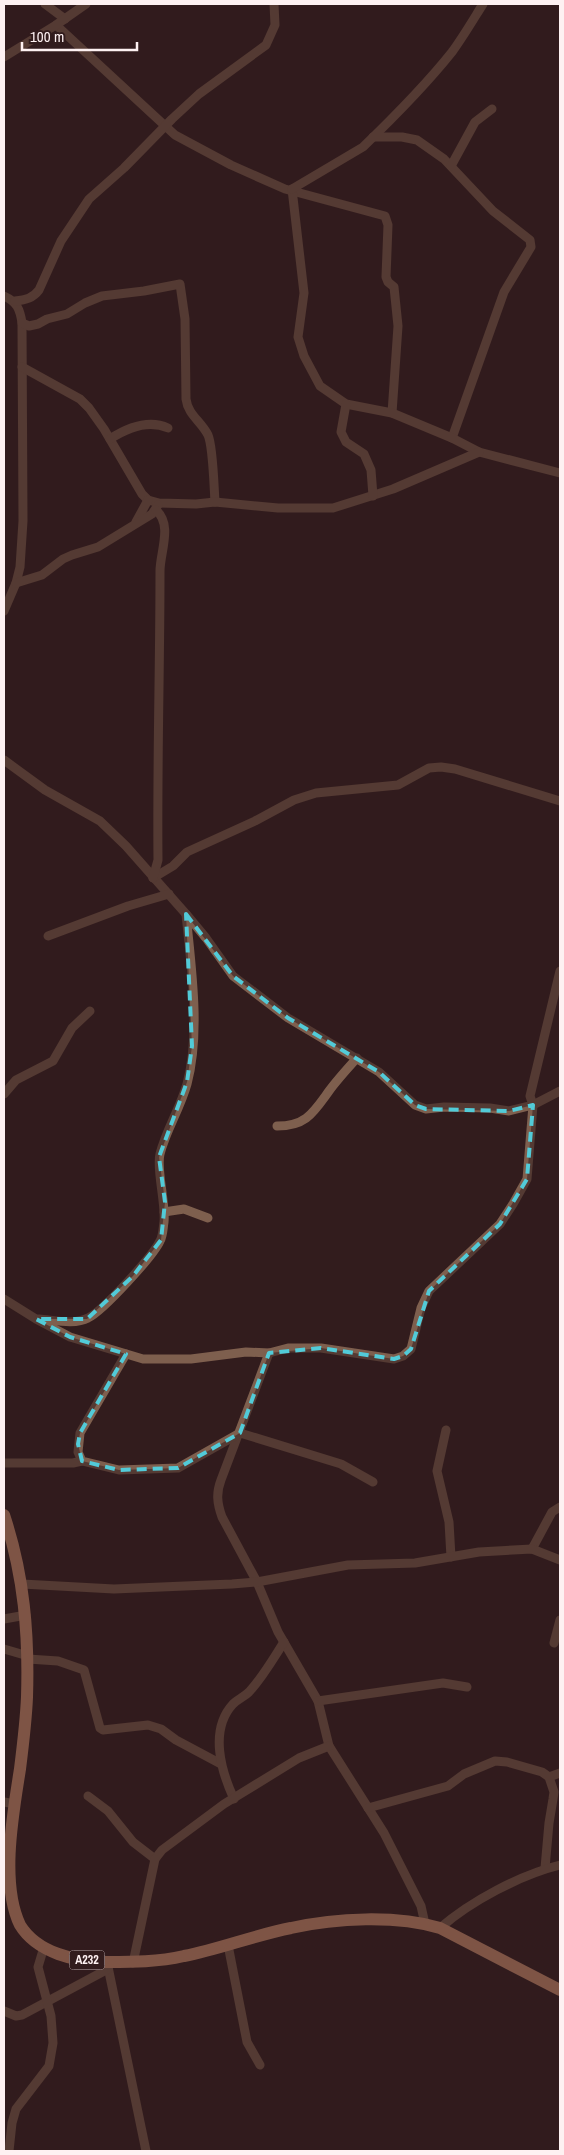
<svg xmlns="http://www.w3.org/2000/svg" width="564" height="2155" font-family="'Archivo Narrow',sans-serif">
  <rect width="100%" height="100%" fill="#321c1d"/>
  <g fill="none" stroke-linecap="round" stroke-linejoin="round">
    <g stroke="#7e5f4e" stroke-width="9">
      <polyline points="45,4 65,19"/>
      <polyline points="56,25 175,135 231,165 285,189 385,216 388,225 386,277 388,282 394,287 398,326 392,413"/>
      <polyline points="4,57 56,25 86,4"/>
      <polyline points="373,137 402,137 417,140 444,159 493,211 530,240 531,247 504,292 452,438"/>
      <polyline points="451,166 475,122 492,109"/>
      <polyline points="292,189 304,293 298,337 304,356 320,386 346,404 392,413 452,438 479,452 560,473"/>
      <path d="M292,189L363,147C394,117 425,86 452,52C463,37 473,20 483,4"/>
      <path d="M4,296C17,302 20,309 22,323L23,521L20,567L16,583L4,611"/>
      <path d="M15,301C26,300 33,298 39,290L61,241L89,199L124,168L172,119L199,94L266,45L275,25L274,4"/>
      <path d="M22,323L29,326L38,324L47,319L67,314L85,303L102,296L144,291L180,284L185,319L186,399C188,415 201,421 208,435C213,446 214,487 215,502"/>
      <polyline points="22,367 80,399 89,408 104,429 142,494 148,500 159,503 196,504 215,502 278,508 333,508 393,489 479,452"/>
      <polyline points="346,404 341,432 346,442 364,454 371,470 373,496"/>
      <path d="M110,439C127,428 148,419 168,428"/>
      <polyline points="136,522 148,500"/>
      <polyline points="16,583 42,575 63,559 72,555 98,547 152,514 158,505"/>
      <polyline points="4,760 45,790 100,821 126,846 186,914 206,938 233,976 288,1018 379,1072 415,1105 426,1109 444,1107 490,1108 509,1111 533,1105 560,1091"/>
      <polyline points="153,878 173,866 187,852 255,821 294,800 316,793 398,785 429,768 441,767 455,769 560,801"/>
      <path d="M153,878L158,860C157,764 160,667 160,571C160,552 173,525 156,510"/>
      <polyline points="48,936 128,906 169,894"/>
      <polyline points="4,1094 16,1080 53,1061 72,1028 90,1011"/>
      <path d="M277,1126C306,1126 313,1113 329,1091C337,1080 347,1069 357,1058"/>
      <polyline points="164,1212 184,1209 208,1218"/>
      <polyline points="4,1299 36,1319 70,1337 143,1359 191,1359 246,1352 269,1353 288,1348 321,1348 394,1359 403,1356 411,1349 421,1308 429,1291 500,1224 513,1204 527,1179 533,1105 530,1096 560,971"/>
      <path d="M39,1319C54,1320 75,1325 88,1318C103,1311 153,1256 160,1241C163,1236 163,1228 164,1222C166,1203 156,1169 160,1154C166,1130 180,1109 187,1084C201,1032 191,966 186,914"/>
      <path d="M269,1353L221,1480C216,1493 217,1503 222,1517L257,1582L278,1632L318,1701L329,1746L384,1833L421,1906L425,1924"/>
      <polyline points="126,1354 80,1433 78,1452 82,1461 119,1470 178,1468 240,1433 341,1464 373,1482"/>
      <polyline points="446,1430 437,1471 449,1522 451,1557"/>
      <polyline points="4,1463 73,1463 82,1461"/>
      <polyline points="532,1549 552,1512 560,1507"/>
      <polyline points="22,1584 114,1589 232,1584 257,1582 348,1565 415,1563 479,1552 532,1549 560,1560"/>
      <polyline points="4,1619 26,1615"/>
      <polyline points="554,1643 560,1620"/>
      <polyline points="4,1649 28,1656"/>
      <polyline points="28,1659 58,1661 84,1670 100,1728 103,1730 148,1725 161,1729 176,1740 221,1764"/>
      <polyline points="318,1701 443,1683 467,1687"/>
      <polyline points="549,1777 560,1773"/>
      <polyline points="88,1796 108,1811 133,1842 155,1859"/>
      <path d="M234,1799C221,1771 209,1730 233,1704C238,1699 244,1697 249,1692C263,1677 273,1659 284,1642"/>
      <polyline points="4,1802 15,1804"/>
      <polyline points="368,1808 448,1786 464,1774 495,1761 507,1762 542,1772 549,1777 554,1792 553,1799 549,1823 545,1868"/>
      <path d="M440,1928C471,1901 520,1875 560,1865"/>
      <polyline points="228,1945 247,2042 260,2065"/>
      <polyline points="107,1962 146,2151"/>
      <polyline points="133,1963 155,1859 162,1850 224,1804 299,1758 329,1746"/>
      <polyline points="4,2011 16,2016 22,2015 108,1969"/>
      <polyline points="9,2151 12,2123 16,2109 49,2066 53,2043 51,2016 38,1967 44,1947"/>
    </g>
    <path stroke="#db9a77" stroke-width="12" d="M4,1515C24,1575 29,1634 27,1697C26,1721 23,1745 20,1769C13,1814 0,1883 20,1925C37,1953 76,1962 107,1962C133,1962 158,1962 184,1956C220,1949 255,1935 291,1928C336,1918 396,1915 440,1928L560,1990"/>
  </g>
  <path d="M0 0H564V2155H0ZM186,914L233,976L288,1018L379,1072L415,1105L426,1109L509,1111L533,1105L527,1179L500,1224L429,1291L411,1349L403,1356L394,1359L321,1348L269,1353L240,1433L178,1468L119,1470L82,1461L78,1444L80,1433L126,1354L70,1337L36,1319H87L133,1276L161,1240L165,1202L159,1157L187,1082L192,1046Z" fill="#321c1d" fill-opacity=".55" fill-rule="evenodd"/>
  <path fill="none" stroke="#52cbd8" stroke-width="4" stroke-dasharray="10 6" stroke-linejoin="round" d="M186,914L233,976L288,1018L379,1072L415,1105L426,1109L509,1111L533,1105L527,1179L500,1224L429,1291L411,1349L403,1356L394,1359L321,1348L269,1353L240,1433L178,1468L119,1470L82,1461L78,1444L80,1433L126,1354L70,1337L36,1319H87L133,1276L161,1240L165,1202L159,1157L187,1082L192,1046Z"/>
  <g text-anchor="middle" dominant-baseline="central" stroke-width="4.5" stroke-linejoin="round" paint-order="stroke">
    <rect fill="#321c1d" stroke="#c1b1b2" stroke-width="1" x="69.5" y="1950.5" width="35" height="19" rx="4"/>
    <g font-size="12" font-weight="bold" fill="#fef1f2">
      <text x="87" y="1960">A232</text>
    </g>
  </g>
  <rect width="564" height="2155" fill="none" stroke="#fef1f2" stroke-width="10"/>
  <path d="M22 42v8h115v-8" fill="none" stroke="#fef1f2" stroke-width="2.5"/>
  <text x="30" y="42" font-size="15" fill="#fef1f2" stroke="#321c1d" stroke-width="4" paint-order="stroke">100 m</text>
</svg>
